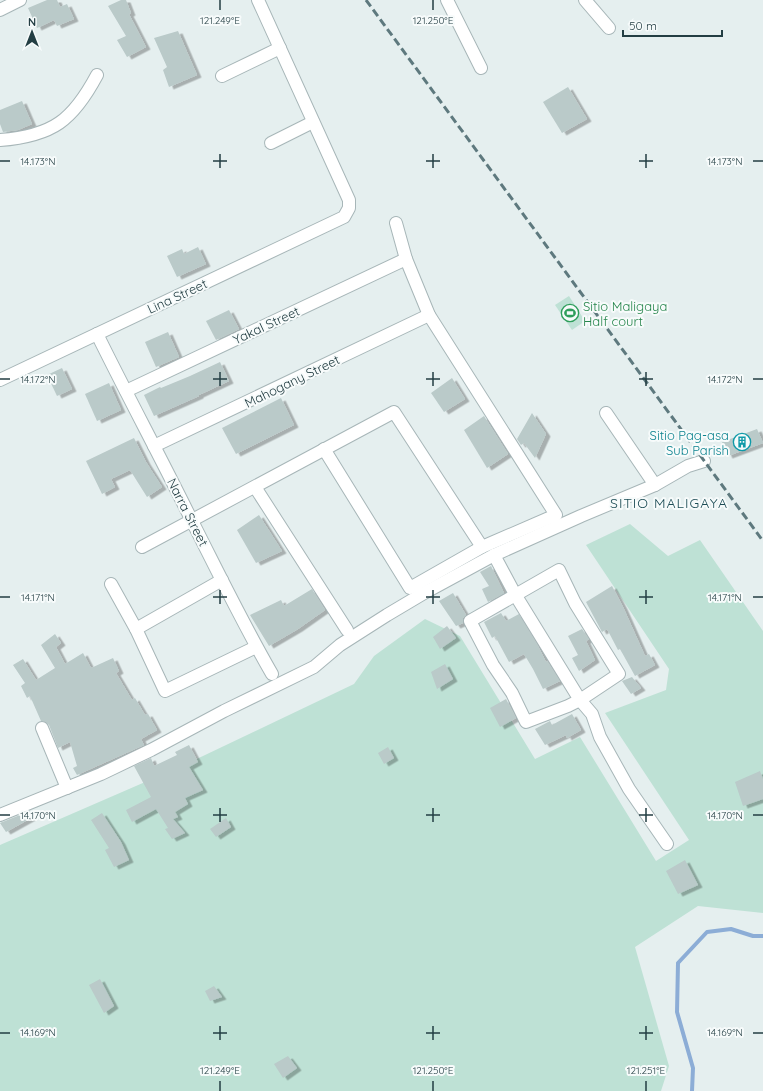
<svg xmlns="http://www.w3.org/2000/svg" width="763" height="1091" font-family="Quicksand,sans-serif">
  <defs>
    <filter id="shadow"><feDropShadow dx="4.5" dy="2.5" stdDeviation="0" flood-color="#0004"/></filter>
  </defs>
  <rect width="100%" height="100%" fill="#e5efef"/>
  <g fill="#bee1d5">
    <polygon points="569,296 585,321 572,330 555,305"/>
    <polygon points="630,524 668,556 700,540 763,631 763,913 698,906 635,947 669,1066 661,1091 0,1091 0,845 182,766 354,684 374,656 425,619 460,636 535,759 580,737 656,861 689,840 605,713 666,690 669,669 586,545"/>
  </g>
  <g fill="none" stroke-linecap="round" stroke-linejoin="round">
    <polyline stroke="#8cadd6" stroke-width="4" points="692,1091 693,1068 677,1012 678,963 707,932 731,929 753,936 763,936"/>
  </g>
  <g fill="#bacac9" filter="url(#shadow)">
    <polygon points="47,0 57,0 60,7 67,4 74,19 57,26 54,20 37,28 28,8"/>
    <polygon points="121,0 126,0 131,13 129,14 146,47 127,57 117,40 126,36 108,6"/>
    <polygon points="178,31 197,75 169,87 163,70 167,67 154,38"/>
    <polygon points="568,87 587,119 562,133 543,102"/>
    <polygon points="22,101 32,124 18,130 3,132 0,124 0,110"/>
    <polygon points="198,247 206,264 177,277 167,256 182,249 184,254"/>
    <polygon points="229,310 239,329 216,340 206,321"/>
    <polygon points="168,332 179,357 156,367 145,342"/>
    <polygon points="220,362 229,381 199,395 199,396 154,416 144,395 160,387 161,388 190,376"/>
    <polygon points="62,368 72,389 57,396 47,375"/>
    <polygon points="452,378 465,399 444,412 431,393"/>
    <polygon points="109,383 121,410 97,421 85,394"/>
    <polygon points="281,398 294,425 236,454 222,428"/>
    <polygon points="532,413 546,434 535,458 524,443 521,445 517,439"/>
    <polygon points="484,416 508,454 487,468 464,430"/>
    <polygon points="757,429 763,443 728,456 722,442"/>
    <polygon points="134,438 146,462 162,487 147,497 130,470 111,479 115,487 102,494 86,461"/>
    <polygon points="259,515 282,551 256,563 237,530"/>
    <polygon points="491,566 504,593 488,602 482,589 489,586 480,572"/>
    <polygon points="612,586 623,607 645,656 649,654 655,665 635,676 620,649 618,650 607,629 602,632 586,602"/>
    <polygon points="312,589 325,610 298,629 269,646 250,615 281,600 284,606"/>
    <polygon points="453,593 466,615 463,618 463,623 456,626 439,601"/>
    <polygon points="501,613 506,621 519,614 538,646 546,662 547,661 560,681 543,689 533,669 524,654 509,662 495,636 492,638 484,622"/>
    <polygon points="447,626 456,638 440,649 433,637"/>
    <polygon points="582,629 589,639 586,641 595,660 579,671 572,658 578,655 568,636"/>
    <polygon points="55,634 61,643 56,647 65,664 83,653 91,668 113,658 119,671 116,673 132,700 135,698 145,715 148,714 157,730 141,739 144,745 77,775 73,768 77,766 70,742 58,748 49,725 46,722 41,721 30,696 27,698 21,686 25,683 13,665 23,659 36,680 55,668 41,645"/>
    <polygon points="445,664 453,679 437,689 431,672"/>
    <polygon points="632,677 641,688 631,694 622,681"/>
    <polygon points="506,699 516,718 500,727 490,708"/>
    <polygon points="572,714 581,730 567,738 566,735 545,745 535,729 550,721 552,725"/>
    <polygon points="189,745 198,762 189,767 203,790 185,798 188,804 175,812 178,817 173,819 185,833 172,839 165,829 168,828 156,809 132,822 126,810 151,797 134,766 151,758 154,766 177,755 175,752"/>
    <polygon points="388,747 394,758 384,764 378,753"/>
    <polygon points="760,771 763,779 763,799 743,806 735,782"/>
    <polygon points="30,811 33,817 6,832 0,823"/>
    <polygon points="102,813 121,842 129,860 114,867 105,850 109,848 91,820"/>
    <polygon points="226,818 231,827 216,837 210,829"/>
    <polygon points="685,860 698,885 678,894 666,871"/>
    <polygon points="100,979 114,1006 104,1013 89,985"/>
    <polygon points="214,986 222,997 210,1001 205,991"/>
    <polygon points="288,1056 297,1068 283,1078 274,1064"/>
  </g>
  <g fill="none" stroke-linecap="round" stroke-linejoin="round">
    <defs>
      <g id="minor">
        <polyline points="447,0 481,68"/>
        <polyline points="585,0 609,28"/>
        <polyline points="0,10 20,0"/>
        <polyline points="222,76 280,48"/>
        <path d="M0,140C53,136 73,120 97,75"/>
        <polyline points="271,143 313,122"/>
        <path d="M97,334C128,397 161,458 192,521C218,572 243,624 272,674"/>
        <polyline points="0,380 344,217 349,208 349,200 258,0"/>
        <polyline points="126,391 406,259"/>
        <polyline points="606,413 655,485"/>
        <polyline points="154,446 429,315"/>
        <polyline points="324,449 410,588 482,547 556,515 429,315 406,259 396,223"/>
        <polyline points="255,487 347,630"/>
        <polyline points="142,547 394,412 482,547"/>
        <polyline points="494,555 516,596 580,700 592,714 600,737 629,789 667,844"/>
        <polygon points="559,570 575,603 619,674 580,700 568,706 526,722 512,693 493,665 470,621"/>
        <polyline points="111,584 136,629 165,691 256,647"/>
        <polyline points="136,629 222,580"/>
        <polyline points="42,728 67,788"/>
        <polyline points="0,815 101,774 151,750 224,711 314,667 340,645 387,615 424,593 494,555 581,516 655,485 688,466 704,461"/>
      </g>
    </defs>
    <use href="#minor" stroke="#a7b6b8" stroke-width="14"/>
    <use href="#minor" stroke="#fff" stroke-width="12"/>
    <polyline stroke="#5e797e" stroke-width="3" stroke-dasharray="8 4" stroke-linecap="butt" points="366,0 763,541"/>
  </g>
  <path fill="none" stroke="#233e43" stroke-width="1.5" d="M220,0V10M433,0V10M220,154V168M433,154V168M646,154V168M0,161H10M213,161H227M426,161H440M639,161H653M753,161H763M220,372V386M433,372V386M646,372V386M0,379H10M213,379H227M426,379H440M639,379H653M753,379H763M220,590V604M433,590V604M646,590V604M0,597H10M213,597H227M426,597H440M639,597H653M753,597H763M220,808V822M433,808V822M646,808V822M0,815H10M213,815H227M426,815H440M639,815H653M753,815H763M220,1026V1040M433,1026V1040M646,1026V1040M0,1033H10M213,1033H227M426,1033H440M639,1033H653M753,1033H763M220,1081V1091M433,1081V1091M646,1081V1091"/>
  <defs>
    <symbol id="stadium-ring" viewBox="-11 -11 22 22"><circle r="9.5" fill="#f7fbfb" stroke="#2e9e5b" stroke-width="1.5"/><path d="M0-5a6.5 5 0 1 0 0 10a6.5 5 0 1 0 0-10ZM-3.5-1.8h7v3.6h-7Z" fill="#2e9e5b"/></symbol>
    <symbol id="building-ring" viewBox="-11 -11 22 22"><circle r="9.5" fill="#f7fbfb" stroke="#0f9aa8" stroke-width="1.5"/><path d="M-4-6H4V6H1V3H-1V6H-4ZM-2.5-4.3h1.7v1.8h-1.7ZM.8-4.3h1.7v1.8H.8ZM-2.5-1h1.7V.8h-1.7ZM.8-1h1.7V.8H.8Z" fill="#0f9aa8"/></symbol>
  </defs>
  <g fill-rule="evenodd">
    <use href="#stadium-ring" x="560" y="303" width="20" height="20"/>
    <use href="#building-ring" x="732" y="432" width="20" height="20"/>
  </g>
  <g text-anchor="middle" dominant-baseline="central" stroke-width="4" stroke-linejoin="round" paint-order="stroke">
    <g font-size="13" fill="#233e43" stroke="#f7fbfb">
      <text transform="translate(177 296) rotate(-25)">Lina Street</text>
      <text transform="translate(266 325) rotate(-25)">Yakal Street</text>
      <text transform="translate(292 381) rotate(-26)">Mahogany Street</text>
      <text transform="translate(188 512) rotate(63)">Narra Street</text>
    </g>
    <g font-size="13" fill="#27864d" stroke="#f7fbfb" text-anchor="start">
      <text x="583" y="306">Sitio Maligaya<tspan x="583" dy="15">Half court</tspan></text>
    </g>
    <g font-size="13" fill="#0d838f" stroke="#f7fbfb" text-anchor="end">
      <text x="729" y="435">Sitio Pag-asa<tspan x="729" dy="15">Sub Parish</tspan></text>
    </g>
    <g font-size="14" letter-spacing="1" fill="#1d4d56" stroke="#f7fbfb">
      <text x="669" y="503">SITIO MALIGAYA</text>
    </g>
  </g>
  <g font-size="10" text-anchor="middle" fill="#233e43" stroke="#f7fbfb" stroke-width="4" stroke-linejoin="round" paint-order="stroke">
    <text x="220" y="24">121.249°E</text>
    <text x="433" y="24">121.250°E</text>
    <text x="38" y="165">14.173°N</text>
    <text x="725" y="165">14.173°N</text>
    <text x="38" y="383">14.172°N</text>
    <text x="725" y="383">14.172°N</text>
    <text x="38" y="601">14.171°N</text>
    <text x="725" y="601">14.171°N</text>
    <text x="38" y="819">14.170°N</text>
    <text x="725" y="819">14.170°N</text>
    <text x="38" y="1036">14.169°N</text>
    <text x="725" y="1036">14.169°N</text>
    <text x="220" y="1074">121.249°E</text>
    <text x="433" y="1074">121.250°E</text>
    <text x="646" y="1074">121.251°E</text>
  </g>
  <g transform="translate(32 32)" stroke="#f7fbfb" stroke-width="3" paint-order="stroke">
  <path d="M0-3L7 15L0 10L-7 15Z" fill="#233e43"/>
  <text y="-6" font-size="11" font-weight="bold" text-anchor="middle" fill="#233e43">N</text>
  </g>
  <path d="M623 30v6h99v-6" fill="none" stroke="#233e43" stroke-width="2"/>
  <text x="629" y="30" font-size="12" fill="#233e43" stroke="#f7fbfb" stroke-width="3" paint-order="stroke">50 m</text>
</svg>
